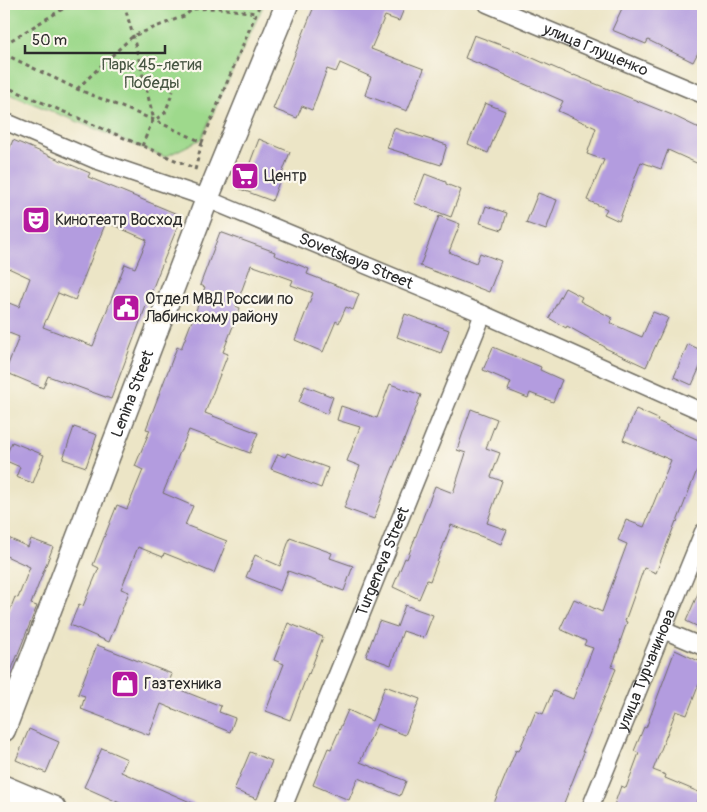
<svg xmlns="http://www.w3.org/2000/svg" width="707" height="812" font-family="Pangolin,sans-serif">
  <rect width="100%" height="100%" fill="#fbf7ec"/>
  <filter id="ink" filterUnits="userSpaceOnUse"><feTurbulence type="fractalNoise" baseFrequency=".02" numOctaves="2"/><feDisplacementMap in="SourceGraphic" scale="10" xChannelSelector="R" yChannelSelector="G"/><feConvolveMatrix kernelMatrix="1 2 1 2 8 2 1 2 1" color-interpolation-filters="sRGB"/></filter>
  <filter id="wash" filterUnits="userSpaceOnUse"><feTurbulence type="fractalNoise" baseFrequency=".0096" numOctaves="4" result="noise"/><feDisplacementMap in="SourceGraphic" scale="20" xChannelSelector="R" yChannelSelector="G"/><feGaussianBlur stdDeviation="1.12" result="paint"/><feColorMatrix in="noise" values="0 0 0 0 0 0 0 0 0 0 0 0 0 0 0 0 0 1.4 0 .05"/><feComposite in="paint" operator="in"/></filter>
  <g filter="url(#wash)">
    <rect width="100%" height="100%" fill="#ece5c6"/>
    <polygon fill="#9ed98c" stroke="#64825c" points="4,4 264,4 201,139 165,157 4,92"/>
    <g id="blocks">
      <g fill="#b39cdf" fill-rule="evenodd">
        <polygon points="315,4 406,4 399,21 385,16 371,49 424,69 407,111 365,95 371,77 340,63 336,72 327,69 312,110 302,106 297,118 273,109"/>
        <polygon points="624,4 703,4 703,43 693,62 648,40 646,44 612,30"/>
        <polygon points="474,35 517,51 573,76 574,75 672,115 703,130 703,166 668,150 661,169 641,162 619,221 604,214 607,209 587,200 604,160 587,154 596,128 558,111 563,101 506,76 506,75 465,58"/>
        <polygon points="485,103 505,111 488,153 468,144"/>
        <polygon points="394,128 447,145 441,165 387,148"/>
        <polygon points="259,139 290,152 272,201 240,189"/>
        <path d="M13,140L90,173L88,177L182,216L157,277L111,399L48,376L43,388L5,372L19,337L4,331V301L19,307L30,278L4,266V162ZM106,222L147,240L135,268L125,264L93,346L43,327L58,293L75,300Z"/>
        <polygon points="425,174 446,182 446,184 461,190 451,217 414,203"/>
        <polygon points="538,193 557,200 546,230 526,223"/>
        <polygon points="486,206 507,213 502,230 480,223"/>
        <polygon points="439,216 460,224 449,252 476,263 480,253 501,261 489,292 420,266"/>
        <polygon points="220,232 275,252 274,255 309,269 307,274 359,294 353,310 346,307 339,323 336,321 323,352 295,340 313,293 291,285 293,280 251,265 236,306 240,308 223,352 228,354 205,413 258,433 250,453 189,430 163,493 193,506 185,525 227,541 214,573 164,553 163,557 138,547 121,589 129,592 109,642 70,625 79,604 83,606 99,568 93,565 117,505 127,509 143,470 135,466 150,430 146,429 177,347 181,349 205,287 200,285"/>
        <polygon points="565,288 582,297 580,301 612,318 610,323 642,337 653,312 668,318 646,367 605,348 605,347 567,326 566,328 549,318"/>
        <polygon points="405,314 449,330 441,353 397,337"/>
        <polygon points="688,344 703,351 703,360 692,385 674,377"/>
        <polygon points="493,347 541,367 540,370 562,380 553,402 530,393 528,398 508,390 511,382 483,370"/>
        <polygon points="390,384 421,395 406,435 389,478 374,519 344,508 360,466 347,461 360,427 337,420 341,406 377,418"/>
        <polygon points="305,386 333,397 327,414 299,402"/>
        <polygon points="471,409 497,419 486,448 500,453 491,477 502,481 487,523 507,530 501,544 451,525 430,581 427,580 419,599 393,587 405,558 407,559 435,486 453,493 466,453 457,450"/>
        <polygon points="636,409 658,419 657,421 703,442 703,460 698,471 697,470 677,522 676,521 656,573 644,568 625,621 627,622 620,642 621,642 612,667 616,669 582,752 584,752 562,808 492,808 516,750 519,751 536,711 543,714 553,691 573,699 593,648 584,645 586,641 560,629 574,599 602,612 627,544 618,540 626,520 644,527 671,460 623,440"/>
        <polygon points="74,427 97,435 86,467 63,459"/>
        <polygon points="12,442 44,455 33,483 16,477 20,467 4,460"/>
        <polygon points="287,453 328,468 321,488 271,469 278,454 285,457"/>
        <polygon points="4,536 28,547 31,539 53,547 31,604 37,606 4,689 4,625 15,597 18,598 30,567 4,555"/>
        <polygon points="290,538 332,553 330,558 353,566 344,591 288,571 280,591 246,577 255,555 280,566"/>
        <polygon points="703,582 703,629 686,621"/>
        <polygon points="405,605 433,615 424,638 403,631 391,665 366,656 379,621 397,627"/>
        <polygon points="288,623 323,637 309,674 308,673 290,720 266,711 284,664 274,660"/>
        <polygon points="97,645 172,674 168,685 221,706 219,712 235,718 230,732 161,704 149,735 81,709 85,696 78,694"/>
        <polygon points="675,650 703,663 703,685 699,684 687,715 676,711 653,770 666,775 665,778 701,793 695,808 613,808 621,786 626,788 639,753 634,751 644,727 646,728"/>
        <polygon points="385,686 420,699 405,735 377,724 360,762 406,781 400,796 358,778 349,800 313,785 328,748 331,749 348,710 372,721"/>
        <polygon points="29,729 59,742 46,773 16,760"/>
        <polygon points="102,748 127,759 121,772 204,808 131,808 84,787"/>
        <polygon points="250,752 272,761 257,799 234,790"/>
      </g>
    </g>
  </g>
  <g filter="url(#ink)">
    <use href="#blocks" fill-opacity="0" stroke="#6f6c61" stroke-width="1"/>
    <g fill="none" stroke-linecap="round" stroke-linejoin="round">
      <defs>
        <g id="street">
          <path id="s1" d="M487,4L703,95"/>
          <path id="s2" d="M4,121L95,160L195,194L483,314L703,412"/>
          <polyline points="663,630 703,647"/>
          <path id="s3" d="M283,808L483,314"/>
          <path id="s4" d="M590,808L703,532"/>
        </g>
        <g id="secondary">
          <path id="s5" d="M4,730L207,199L287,4"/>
          <polyline points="4,787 54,808"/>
        </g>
      </defs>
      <use href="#street" stroke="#6f6c61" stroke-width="19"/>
      <use href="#secondary" stroke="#6f6c61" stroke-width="25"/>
      <g stroke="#6f6c61" stroke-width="3" stroke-dasharray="4 4" stroke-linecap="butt">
        <polyline points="124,4 133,36 154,120"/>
        <polyline points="4,43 8,42 71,4"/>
        <polyline points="4,54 77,89 154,120 202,142 260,4"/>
        <polyline points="4,86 196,169"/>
        <polyline points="77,89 106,61 133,36 184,16 193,9 219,8 256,13"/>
        <polyline points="142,146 152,122 165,113 173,91"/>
        <polyline points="195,170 202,142"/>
      </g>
      <use href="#street" stroke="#fff" stroke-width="16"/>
      <use href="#secondary" stroke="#fff" stroke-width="22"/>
    </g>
  </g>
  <defs>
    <symbol id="supermarket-square" viewBox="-11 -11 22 22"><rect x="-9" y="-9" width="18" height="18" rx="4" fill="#b5179e" stroke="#fbf7ec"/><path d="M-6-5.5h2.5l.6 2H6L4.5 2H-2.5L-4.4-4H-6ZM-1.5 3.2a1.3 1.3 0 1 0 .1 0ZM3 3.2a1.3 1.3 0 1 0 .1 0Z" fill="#fff"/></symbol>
    <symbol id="theatre-square" viewBox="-11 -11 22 22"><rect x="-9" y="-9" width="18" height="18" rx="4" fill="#b5179e" stroke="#fbf7ec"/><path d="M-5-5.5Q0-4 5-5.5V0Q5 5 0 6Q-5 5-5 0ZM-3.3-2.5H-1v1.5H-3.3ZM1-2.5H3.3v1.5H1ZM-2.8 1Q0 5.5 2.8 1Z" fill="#fff"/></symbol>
    <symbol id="civic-square" viewBox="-11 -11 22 22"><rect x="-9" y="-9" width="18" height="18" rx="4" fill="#b5179e" stroke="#fbf7ec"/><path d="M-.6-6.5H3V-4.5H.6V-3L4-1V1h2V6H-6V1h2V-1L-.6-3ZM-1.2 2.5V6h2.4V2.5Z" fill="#fff"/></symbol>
    <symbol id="shop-square" viewBox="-11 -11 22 22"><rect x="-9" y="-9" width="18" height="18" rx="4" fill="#b5179e" stroke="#fbf7ec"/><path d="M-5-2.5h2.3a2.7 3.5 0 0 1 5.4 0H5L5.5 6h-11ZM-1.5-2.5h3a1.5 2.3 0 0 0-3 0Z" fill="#fff"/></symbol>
  </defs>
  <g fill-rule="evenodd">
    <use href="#supermarket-square" x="229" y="160" width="32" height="32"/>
    <use href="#theatre-square" x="20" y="204" width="32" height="32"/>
    <use href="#civic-square" x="110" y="292" width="32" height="32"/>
    <use href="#shop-square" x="109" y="668" width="32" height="32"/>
  </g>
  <g text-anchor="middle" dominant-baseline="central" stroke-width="4.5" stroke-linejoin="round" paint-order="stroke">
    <g font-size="16" fill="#2b2b2b" stroke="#fbf7ec">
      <text stroke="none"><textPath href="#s1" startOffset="118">улица Глущенко</textPath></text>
      <text stroke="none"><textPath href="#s2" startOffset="379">Sovetskaya Street</textPath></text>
      <text stroke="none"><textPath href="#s5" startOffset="360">Lenina Street</textPath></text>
      <text stroke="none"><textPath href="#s3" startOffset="266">Turgeneva Street</textPath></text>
      <text stroke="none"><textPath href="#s4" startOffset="149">улица Турчанинова</textPath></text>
    </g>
    <g font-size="16" fill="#485643" stroke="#fbf7ec">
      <text x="152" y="65">Парк 45-летия<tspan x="152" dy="18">Победы</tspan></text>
    </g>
    <g font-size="16" fill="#2b2b2b" stroke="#fbf7ec" text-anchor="start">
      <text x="264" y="176">Центр</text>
      <text x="55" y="220">Кинотеатр Восход</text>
      <text x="145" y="299">Отдел МВД России по<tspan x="145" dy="18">Лабинскому району</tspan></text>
      <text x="144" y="684">Газтехника</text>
    </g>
  </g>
  <rect width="707" height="812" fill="none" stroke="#fbf7ec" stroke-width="20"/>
  <path d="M25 45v8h140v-8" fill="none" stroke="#2b2b2b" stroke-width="2.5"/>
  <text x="32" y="45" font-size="15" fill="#2b2b2b" stroke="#fbf7ec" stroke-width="4" paint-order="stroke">50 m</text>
</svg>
